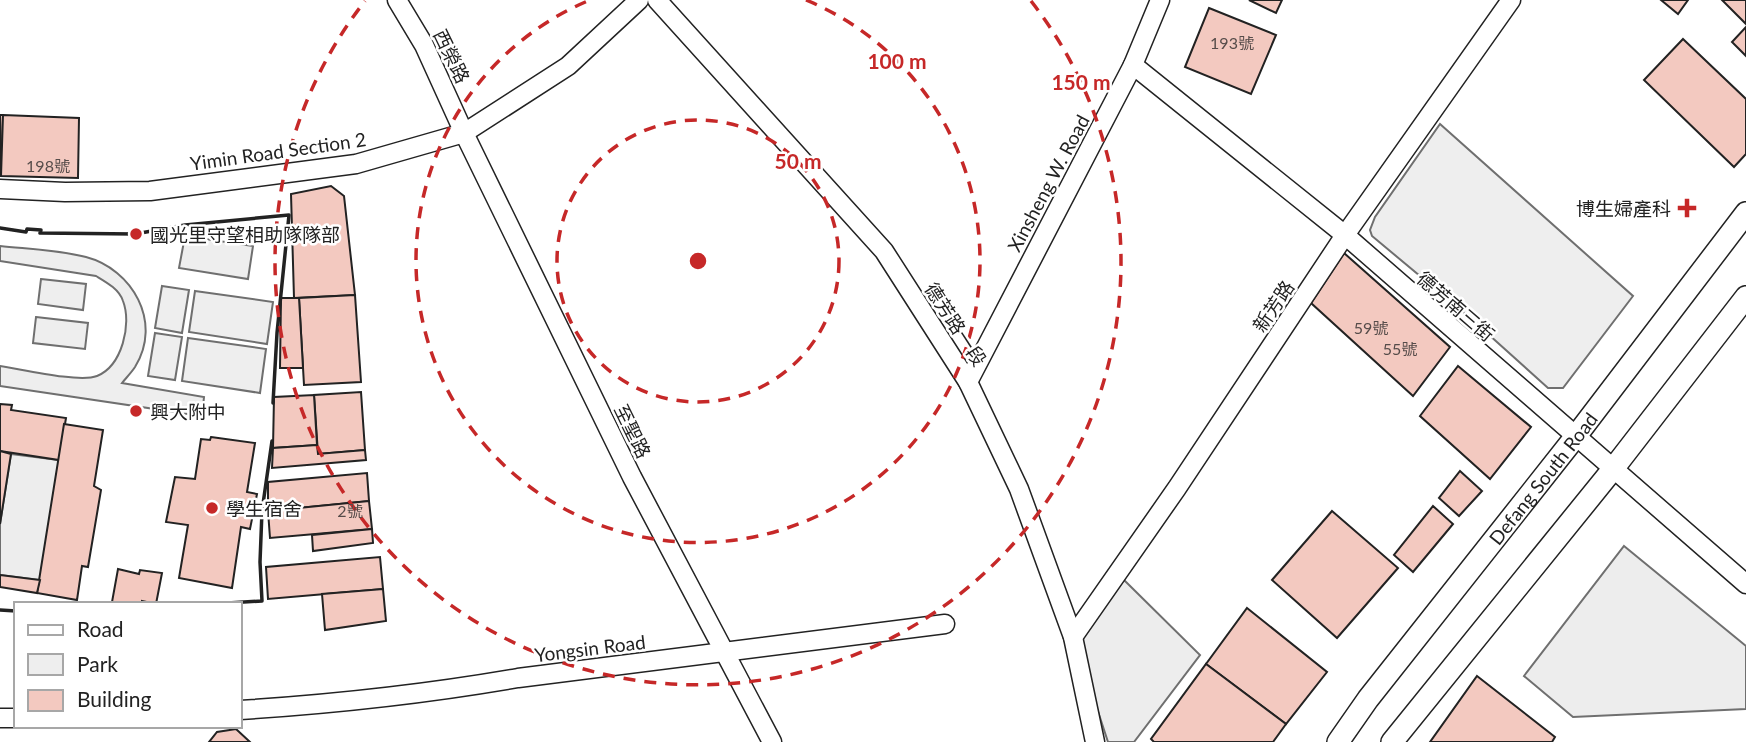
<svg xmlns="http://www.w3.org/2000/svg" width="1746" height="742" font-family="Lato,'Noto Sans TC',sans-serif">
  <rect width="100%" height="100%" fill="#fff"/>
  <g fill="#eee" stroke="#6f6f6f" stroke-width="2">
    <polygon points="1440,124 1633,296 1563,388 1548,388 1468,316 1372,236 1370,230 1375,217"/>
    <polygon points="185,236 253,246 248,279 179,268"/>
    <path d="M0,246C28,249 58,250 86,257C132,269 163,322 135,367C131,373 126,378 122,383L204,397L202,416L0,386V366C21,369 79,383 97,376C122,366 132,324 123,301C119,289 106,282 96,276L0,261Z"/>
    <polygon points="41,279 86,284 83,310 38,304"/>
    <polygon points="162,286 189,290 182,333 155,328"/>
    <polygon points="195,291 273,302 267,344 189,332"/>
    <polygon points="36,317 88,323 85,349 33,343"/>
    <polygon points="155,333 182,337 175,380 148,376"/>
    <polygon points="188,338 266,349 260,393 182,381"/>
  </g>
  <g fill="#ededed" stroke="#6f6f6f" stroke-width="2">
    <polygon points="11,454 59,460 40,580 0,575 0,524"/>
    <polygon points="1624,546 1746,646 1746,709 1573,717 1524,676"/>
    <polygon points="1122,578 1200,655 1134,742 1108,742 1076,644"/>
  </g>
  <g fill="#f3c9c0" stroke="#222" stroke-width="2">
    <polygon points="1249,0 1282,0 1276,13"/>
    <polygon points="1661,0 1688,0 1678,14"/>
    <polygon points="1722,0 1746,0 1746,24"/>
    <polygon points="1209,8 1276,35 1251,94 1185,67"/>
    <polygon points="1746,27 1746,56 1732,42"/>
    <polygon points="1683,39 1746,99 1746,154 1734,167 1644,80"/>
    <polygon points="0,115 3,115 1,176 0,176"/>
    <polygon points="3,115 79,118 78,178 1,176"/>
    <polygon points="331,186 344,196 355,295 294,298 291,194"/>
    <polygon points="1344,253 1450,347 1413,396 1311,303"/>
    <polygon points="355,295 361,382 304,385 299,298"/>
    <polygon points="281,298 299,298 303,368 280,368"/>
    <polygon points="1458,366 1531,427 1490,479 1420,416"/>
    <polygon points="361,392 365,450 318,454 314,395"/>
    <polygon points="314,395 317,445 273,448 274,397"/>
    <polygon points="0,404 12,405 11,410 66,418 59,460 0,451"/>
    <polygon points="64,424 103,430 94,486 101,490 88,567 82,566 77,600 37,593"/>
    <polygon points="211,437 255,443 247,492 257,494 250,529 241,527 232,588 179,578 188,525 166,522 175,477 195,479 201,439 210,440"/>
    <polygon points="317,445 318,454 365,450 366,460 272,468 273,448"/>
    <polygon points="0,451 11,454 0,524"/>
    <polygon points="1460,471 1482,491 1459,516 1439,498"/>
    <polygon points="367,473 369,501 268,511 268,482"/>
    <polygon points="369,501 372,529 270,538 268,511"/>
    <polygon points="1433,506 1453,524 1413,572 1394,555"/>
    <polygon points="1332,511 1398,568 1337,638 1272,580"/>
    <polygon points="372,529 373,543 313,551 312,535"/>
    <polygon points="380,557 383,589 268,599 266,567"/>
    <polygon points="118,569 139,574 140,570 162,573 156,604 142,601 142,604 112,602"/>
    <polygon points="0,575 40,580 37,593 0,587"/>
    <polygon points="383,589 386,621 325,630 322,594"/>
    <polygon points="1247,608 1327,672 1286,724 1206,664"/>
    <polygon points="1206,664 1286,724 1273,742 1154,742 1151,739"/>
    <polygon points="1477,676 1555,737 1552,742 1430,742"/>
    <polygon points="236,729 250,742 209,742 217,732"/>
  </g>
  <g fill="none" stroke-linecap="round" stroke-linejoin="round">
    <defs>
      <g id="minor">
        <polyline points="397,0 424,45 464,133 632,477 772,742"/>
        <polyline points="657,0 884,251 968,382 1019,489 1073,637 1095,742"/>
        <polyline points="1133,65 1345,235 1746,584"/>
        <polyline points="0,189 65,192 150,191 356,164 464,133 568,66 639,0"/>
        <polyline points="968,382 1133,65 1160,0"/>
        <polyline points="1073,637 1177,488 1345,235 1511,0"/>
        <path d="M240,710C333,704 426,694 518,678L945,624"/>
        <polyline points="0,718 16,718"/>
      </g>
      <g id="tertiary">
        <path id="s1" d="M1338,742L1368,699L1576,436L1746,213"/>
        <polyline points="1392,742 1613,469 1746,297"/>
      </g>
    </defs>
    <use href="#minor" stroke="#222" stroke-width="21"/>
    <use href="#tertiary" stroke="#222" stroke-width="24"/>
    <use href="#minor" stroke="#fff" stroke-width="18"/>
    <use href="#tertiary" stroke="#fff" stroke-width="21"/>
    <g stroke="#222" stroke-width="3.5">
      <polyline points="0,228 26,232 27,229 41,230 40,233 135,234 185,225 289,215 277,333 273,403"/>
      <polyline points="211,604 262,601 260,562 262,511 272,441"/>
      <polyline points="0,610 16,611"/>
    </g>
  </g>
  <g fill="none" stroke="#c62828" stroke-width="3.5" stroke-dasharray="12 9">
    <circle cx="698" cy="261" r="141"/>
    <path d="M806 0A282 282 0 1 1 590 0"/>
    <path d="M1031 1A423 423 0 1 1 365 1"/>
  </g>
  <g fill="#c62828" stroke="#fff" stroke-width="2.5">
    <path d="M1683.5 197.5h7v7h7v7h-7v7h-7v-7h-7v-7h7z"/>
    <circle cx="136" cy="234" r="7"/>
    <circle cx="136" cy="411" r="7"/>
    <circle cx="212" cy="508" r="7"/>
  </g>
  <g text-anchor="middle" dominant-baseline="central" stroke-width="5" stroke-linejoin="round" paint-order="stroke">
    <g font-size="16" fill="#564c4a">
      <text x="1232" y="42">193號</text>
      <text x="48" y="165">198號</text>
      <text x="1371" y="327">59號</text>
      <text x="1400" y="348">55號</text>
      <text x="350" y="510">2號</text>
    </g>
    <g font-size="19" fill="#222" stroke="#fff">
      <text transform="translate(452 56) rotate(64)">西榮路</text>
      <text transform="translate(278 151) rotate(-8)">Yimin Road Section 2</text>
      <text transform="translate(1048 183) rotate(-62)">Xinsheng W. Road</text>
      <text transform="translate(1273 306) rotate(-56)">新芳路</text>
      <text transform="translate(1456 306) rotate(41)">德芳南三街</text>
      <text transform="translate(956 324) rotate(57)">德芳路一段</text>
      <text transform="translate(633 431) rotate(64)">至聖路</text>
      <text stroke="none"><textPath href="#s1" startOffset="334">Defang South Road</textPath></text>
      <text transform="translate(590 648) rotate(-7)">Yongsin Road</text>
    </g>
    <g font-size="19" fill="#222" stroke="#fff" text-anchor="start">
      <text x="1671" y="208" text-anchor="end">博生婦產科</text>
      <text x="150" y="234">國光里守望相助隊隊部</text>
      <text x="150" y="411">興大附中</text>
      <text x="226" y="508">學生宿舍</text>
    </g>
  </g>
  <circle cx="698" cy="261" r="10" fill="#c62828" stroke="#fff" stroke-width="3.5"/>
  <g font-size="21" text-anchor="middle" font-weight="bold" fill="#c62828" stroke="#fff" stroke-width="5" stroke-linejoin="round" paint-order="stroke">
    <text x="897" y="69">100 m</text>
    <text x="1081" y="90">150 m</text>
    <text x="798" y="169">50 m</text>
  </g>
  <rect x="14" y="602" width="228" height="126" fill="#ffffff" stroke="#a7a7a7" stroke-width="2"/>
  <rect x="28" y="625" width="35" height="10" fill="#ffffff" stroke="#a7a7a7" stroke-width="2"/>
  <text x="77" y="637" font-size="21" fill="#222222">Road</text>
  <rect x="28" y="654" width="35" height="21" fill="#eeeeee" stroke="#a7a7a7" stroke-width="2"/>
  <text x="77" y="672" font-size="21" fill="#222222">Park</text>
  <rect x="28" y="690" width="35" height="21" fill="#f3c9c0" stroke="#a7a7a7" stroke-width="2"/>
  <text x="77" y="707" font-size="21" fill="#222222">Building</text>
</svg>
